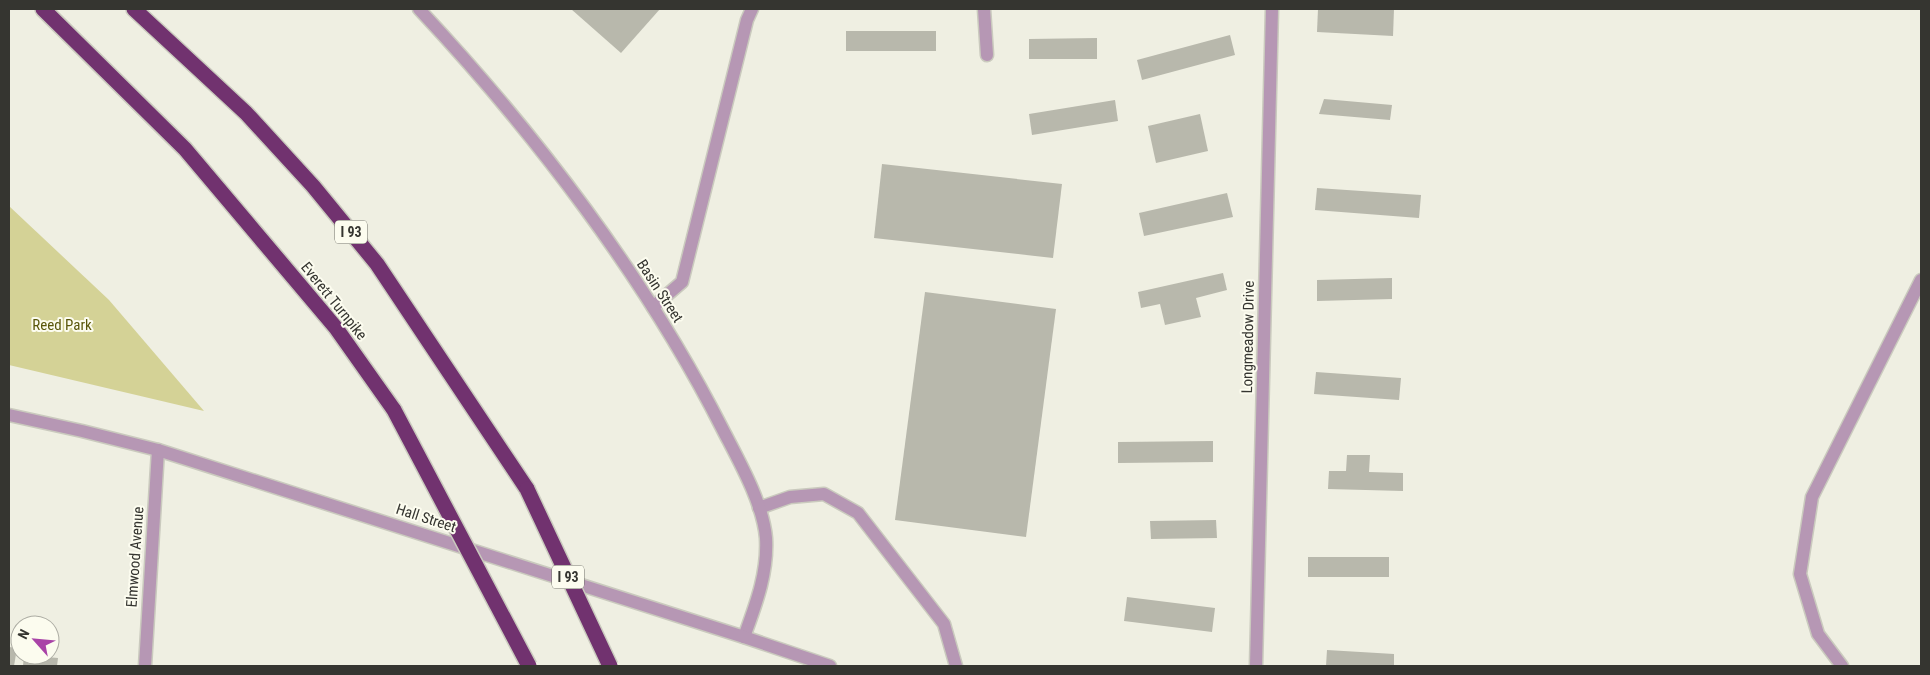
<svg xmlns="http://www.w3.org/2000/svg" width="1930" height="675" font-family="'Roboto Condensed',sans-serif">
  <rect width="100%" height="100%" fill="#efefe2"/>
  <polygon fill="#d4d296" points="9,206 109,300 204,411 9,365"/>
  <g fill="#b8b8ac">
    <polygon points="571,9 660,9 621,53"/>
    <polygon points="1318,9 1394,9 1393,36 1317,32"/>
    <rect x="846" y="31" width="90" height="20"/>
    <polygon points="1230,35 1235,55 1142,80 1137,60"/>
    <polygon points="1097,38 1097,59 1029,59 1029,39"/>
    <polygon points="1324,99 1392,105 1390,120 1319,114"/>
    <polygon points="1115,100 1118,121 1032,135 1029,114"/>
    <polygon points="1200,114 1208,151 1156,163 1148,126"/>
    <polygon points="882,164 1062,184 1053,258 874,238"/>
    <polygon points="1317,188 1421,195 1419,218 1315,210"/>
    <polygon points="1227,193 1233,217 1144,236 1139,213"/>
    <polygon points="1223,273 1227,290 1196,298 1201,317 1165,325 1160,304 1141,308 1138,292"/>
    <polygon points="1392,278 1392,299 1317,301 1317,280"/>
    <polygon points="925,292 1056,309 1026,537 895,520"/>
    <polygon points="1316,372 1401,378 1399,400 1314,394"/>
    <polygon points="1213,441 1213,462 1118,463 1118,442"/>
    <polygon points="1347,455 1370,455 1369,472 1403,473 1403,491 1328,489 1329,471 1346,471"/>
    <polygon points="1216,520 1217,538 1151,539 1150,521"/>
    <rect x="1308" y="557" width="81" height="20"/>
    <polygon points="1127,597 1215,608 1212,632 1124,621"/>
    <polygon points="9,647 17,648 14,666 9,666"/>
    <polygon points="1327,650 1394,654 1394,666 1326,666"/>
    <polygon points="24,655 58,658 57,666 23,666"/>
  </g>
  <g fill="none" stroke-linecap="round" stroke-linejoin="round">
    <defs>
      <g id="service">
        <polyline points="653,307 682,282 747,20 752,9"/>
        <polyline points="759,508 790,497 824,494 858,513 944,624 956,666"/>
        <polyline points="145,666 158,450"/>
        <polyline points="1842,666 1818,634 1800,574 1812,497 1921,280"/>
      </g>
      <g id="minor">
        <path d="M419,9C535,133 646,278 723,430C739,461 763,503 766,538C768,573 756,604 744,637"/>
        <polyline points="984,9 987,55"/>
        <polyline points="9,415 82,431 158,450 744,637 830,666"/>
        <polyline points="1256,666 1272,9"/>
      </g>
      <g id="motorway">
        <polyline points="43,9 185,149 336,328 394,410"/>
        <polyline points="134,9 246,113 313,186 377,264 527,489"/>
      </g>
    </defs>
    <use href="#service" stroke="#cacabe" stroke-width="15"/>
    <use href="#minor" stroke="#cacabe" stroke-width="15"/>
    <use href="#motorway" stroke="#cacabe" stroke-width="18"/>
    <use href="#service" stroke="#b697b4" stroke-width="12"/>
    <use href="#minor" stroke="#b697b4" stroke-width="12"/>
    <use href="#motorway" stroke="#71326f" stroke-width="15"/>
    <defs>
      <g id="motorway-bridge">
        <polyline points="394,410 529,666"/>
        <polyline points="527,489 610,666"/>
      </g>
    </defs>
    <use href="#motorway-bridge" stroke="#cacabe" stroke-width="18" stroke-linecap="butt"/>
    <use href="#motorway-bridge" stroke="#71326f" stroke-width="15"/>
  </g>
  <g text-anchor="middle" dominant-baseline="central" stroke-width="4" stroke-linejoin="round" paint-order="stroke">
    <g fill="#fcfcef" stroke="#717169" stroke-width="1">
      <rect x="335" y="220.5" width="32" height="23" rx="4"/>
      <rect x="552" y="565.5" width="32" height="23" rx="4"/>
    </g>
    <g font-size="14" font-weight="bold" fill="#353530">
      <text x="351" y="232">I 93</text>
      <text x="568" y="577">I 93</text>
    </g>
    <g font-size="15" fill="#353530" stroke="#fcfcef">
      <text transform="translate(660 291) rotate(57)">Basin Street</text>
      <text transform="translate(334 301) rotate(51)">Everett Turnpike</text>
      <text transform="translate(1248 337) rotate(-89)">Longmeadow Drive</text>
      <text transform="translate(426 518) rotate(18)">Hall Street</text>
      <text transform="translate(135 557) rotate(-86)">Elmwood Avenue</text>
    </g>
    <g font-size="15" fill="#59560a" stroke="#fcfcef">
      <text x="62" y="325">Reed Park</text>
    </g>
  </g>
  <rect width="1930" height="675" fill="none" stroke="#353530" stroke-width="20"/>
  <g transform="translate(35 640) rotate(297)"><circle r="24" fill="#fcfcef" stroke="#acaca3"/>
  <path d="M0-4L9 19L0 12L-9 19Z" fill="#a943a7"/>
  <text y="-8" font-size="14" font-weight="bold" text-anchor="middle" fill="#353530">N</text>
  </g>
</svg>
